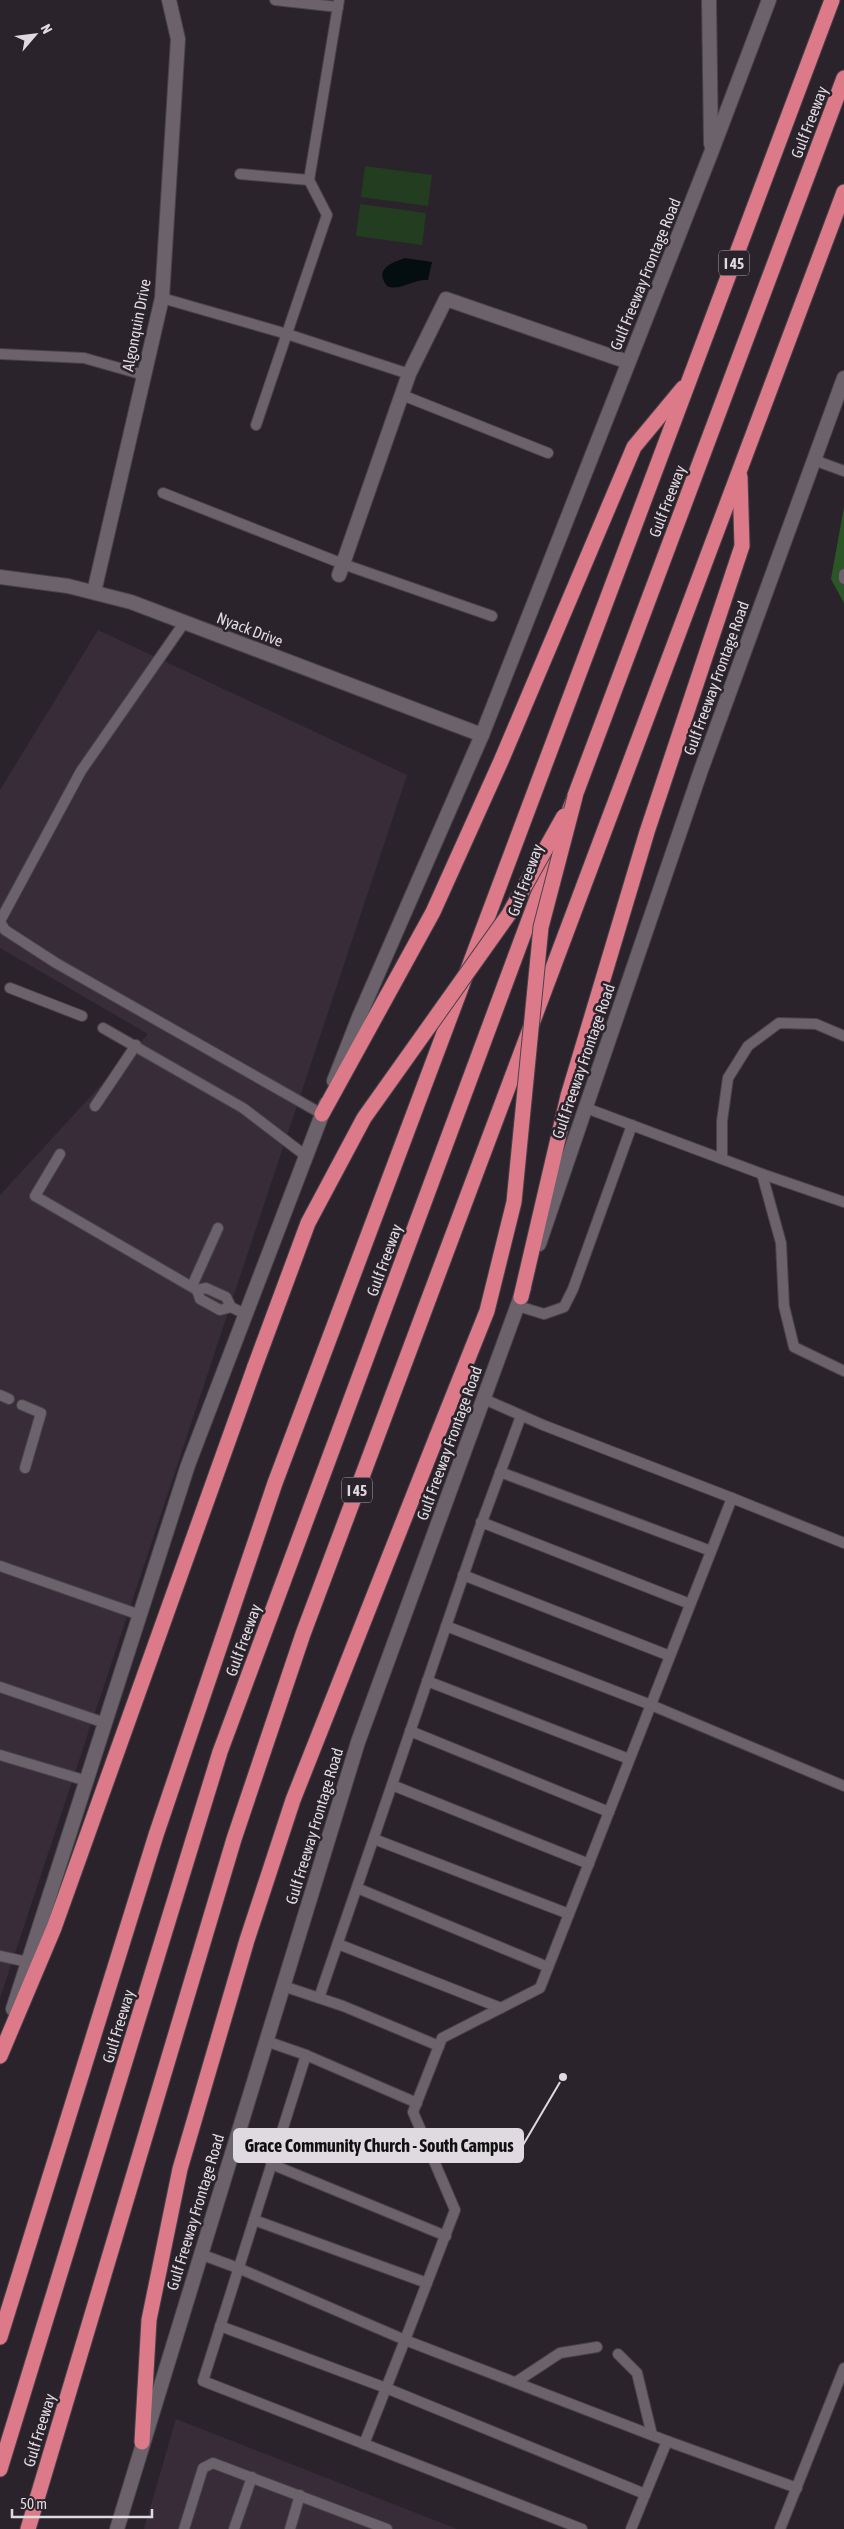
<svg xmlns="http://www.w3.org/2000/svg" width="844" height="2529" font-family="'Asap Condensed',sans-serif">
  <rect width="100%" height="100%" fill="#2b232c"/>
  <g fill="#372c38">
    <polygon points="98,630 407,775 0,1998 0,1195 148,1034 0,948 0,790"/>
    <polygon points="176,2419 457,2529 144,2529"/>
  </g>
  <g fill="#223d1f">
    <polygon points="365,166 432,175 428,206 361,197"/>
    <polygon points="360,204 426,213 422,245 356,236"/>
  </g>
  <polygon fill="#2b5727" points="844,507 844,603 831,579"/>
  <path fill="#040e10" d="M405,258L432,262L428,280C412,279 399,292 387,286C374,269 391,263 405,258Z"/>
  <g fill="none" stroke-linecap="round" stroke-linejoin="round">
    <defs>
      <g id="service">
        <polyline points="275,0 338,7"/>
        <polyline points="240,174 309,180"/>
        <polyline points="162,298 287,334 409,374"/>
        <polyline points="0,354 84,358 144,375"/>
        <polyline points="402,395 548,453"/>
        <polyline points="256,425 327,215 309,180 339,0"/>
        <polyline points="814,460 844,471"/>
        <polyline points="163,493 343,564 492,616"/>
        <polyline points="844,574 844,579"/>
        <polyline points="0,921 81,771 184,623"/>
        <polyline points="0,922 5,930 56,963 322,1114"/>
        <polyline points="10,988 82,1016"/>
        <polyline points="103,1028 243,1108 306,1156"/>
        <polyline points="95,1106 136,1045"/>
        <polyline points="586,1108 762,1174 844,1202"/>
        <polyline points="60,1154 35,1196 197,1290"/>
        <polyline points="722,1159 722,1121 728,1078 748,1046 779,1023 816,1024 844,1036"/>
        <polyline points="762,1174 781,1243 784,1306 794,1347 844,1371"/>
        <polyline points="192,1286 218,1228"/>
        <polyline points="518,1306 544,1314 564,1307 573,1289 632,1125"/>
        <polyline points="231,1307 220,1310 200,1299 197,1290 206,1288 226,1297 231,1307 245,1314"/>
        <polyline points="0,1395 9,1399"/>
        <polyline points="484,1399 543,1425 732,1498 540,1988 442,2038 413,2112 455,2210 405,2340 667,2441 631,2529"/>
        <polyline points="22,1405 41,1413 25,1468"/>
        <polyline points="500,1472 711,1551"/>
        <polyline points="732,1498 844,1543"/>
        <polyline points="481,1522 690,1604"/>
        <polyline points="0,1566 140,1615"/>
        <polyline points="463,1575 670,1656"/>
        <polyline points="446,1626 651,1705 844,1786"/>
        <polyline points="427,1681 629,1759"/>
        <polyline points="0,1687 105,1723"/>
        <polyline points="410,1731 609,1812"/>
        <polyline points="0,1755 87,1781"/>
        <polyline points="392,1785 589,1864"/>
        <polyline points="374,1839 569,1914"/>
        <polyline points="357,1888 548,1967"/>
        <polyline points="338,1944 501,2008"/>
        <polyline points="0,1956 28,1962"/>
        <polyline points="283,1986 343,2006 439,2046"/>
        <polyline points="319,1998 479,1530 521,1416"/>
        <polyline points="266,2041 306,2055"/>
        <polyline points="417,2103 306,2055 203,2381 582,2529"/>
        <polyline points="271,2164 446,2236"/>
        <polyline points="254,2220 427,2283"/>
        <polyline points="200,2254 238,2268 405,2340 364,2444"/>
        <polyline points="220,2326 386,2388 645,2494"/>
        <polyline points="618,2354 637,2373 652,2435"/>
        <polyline points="516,2382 560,2353 597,2347"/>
        <polyline points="667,2441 797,2488"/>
        <polyline points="184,2529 203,2468 213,2463 387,2529"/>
        <polyline points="234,2529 252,2477"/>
        <polyline points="290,2529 300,2495"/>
        <polyline points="780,2529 844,2368"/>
      </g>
      <g id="minor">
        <polyline points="339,575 409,374 446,299 628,362"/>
        <polyline points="0,577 68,586 131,602 482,735"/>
        <polyline points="94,592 162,298 178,39 169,0"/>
      </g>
      <g id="secondary">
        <polyline points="709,0 711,144"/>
        <polyline points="334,1081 359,1017 482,735 711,153 769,0"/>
        <polyline points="539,1244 701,770 844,378"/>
        <polyline points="13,2009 188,1465 326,1104"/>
        <polyline points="117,2529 358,1742 524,1288"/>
      </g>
      <g id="motorway">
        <polyline points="570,809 844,78"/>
        <polyline points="322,1114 433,912 501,761 634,447 683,388"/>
        <polyline points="521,1297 568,1096 647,832 742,546 740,477"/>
        <polyline points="0,2056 54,1928 255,1366"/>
        <polyline points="0,2337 156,1835 275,1483 832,0"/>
        <polyline points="142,2442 149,2320 180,2169 247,1940 293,1800 437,1436"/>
        <polyline points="0,2469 220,1752 556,847"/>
        <polyline points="28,2529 234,1839 303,1634 844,192"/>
      </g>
    </defs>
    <use href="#service" stroke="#484249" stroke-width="12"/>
    <use href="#minor" stroke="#484249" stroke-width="16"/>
    <use href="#secondary" stroke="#484249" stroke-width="16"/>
    <use href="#motorway" stroke="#484249" stroke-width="17"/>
    <use href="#service" stroke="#6b626c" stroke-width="10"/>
    <use href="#minor" stroke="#6b626c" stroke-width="14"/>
    <use href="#secondary" stroke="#6b626c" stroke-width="14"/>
    <use href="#motorway" stroke="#dd7a8a" stroke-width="15"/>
    <defs>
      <g id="motorway-bridge">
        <polyline points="255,1366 308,1223 364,1118 509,914 564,816"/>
        <polyline points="437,1436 487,1311 514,1202 541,927 575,797"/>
      </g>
    </defs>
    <use href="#motorway-bridge" stroke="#484249" stroke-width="17" stroke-linecap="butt"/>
    <use href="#motorway-bridge" stroke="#dd7a8a" stroke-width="15"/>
  </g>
  <g text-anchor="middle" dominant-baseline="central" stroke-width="5" stroke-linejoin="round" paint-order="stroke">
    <g fill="#2b232c" stroke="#a9a3aa" stroke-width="1">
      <rect x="719" y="250.5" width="30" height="25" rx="4"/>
      <rect x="342" y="1477.5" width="30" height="25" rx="4"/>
    </g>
    <g font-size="15" font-weight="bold" fill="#dfdae0">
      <text x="734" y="263">I 45</text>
      <text x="357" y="1490">I 45</text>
    </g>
    <g font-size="16" fill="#dfdae0" stroke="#2b232c">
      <text transform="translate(809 122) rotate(-69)">Gulf Freeway</text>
      <text transform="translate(645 274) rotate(-68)">Gulf Freeway Frontage Road</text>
      <text transform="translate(136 325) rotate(-79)">Algonquin Drive</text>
      <text transform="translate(667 501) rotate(-69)">Gulf Freeway</text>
      <text transform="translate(250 629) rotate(21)">Nyack Drive</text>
      <text transform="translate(716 678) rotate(-70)">Gulf Freeway Frontage Road</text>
      <text transform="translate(525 880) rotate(-70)">Gulf Freeway</text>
      <text transform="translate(583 1061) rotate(-71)">Gulf Freeway Frontage Road</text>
      <text transform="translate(384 1260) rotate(-70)">Gulf Freeway</text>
      <text transform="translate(449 1443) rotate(-70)">Gulf Freeway Frontage Road</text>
      <text transform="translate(243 1640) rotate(-70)">Gulf Freeway</text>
      <text transform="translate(314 1826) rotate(-73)">Gulf Freeway Frontage Road</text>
      <text transform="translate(118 2026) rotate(-73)">Gulf Freeway</text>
      <text transform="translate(195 2212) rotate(-73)">Gulf Freeway Frontage Road</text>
      <text transform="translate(39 2430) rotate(-73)">Gulf Freeway</text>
    </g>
  </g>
  <path fill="none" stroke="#dfdae0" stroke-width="2" d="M563 2077L523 2145"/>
  <circle fill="#dfdae0" stroke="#2b232c" stroke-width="2" cx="563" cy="2077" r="5"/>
  <rect fill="#dfdae0" stroke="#dfdae0" stroke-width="2" x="234" y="2129" width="289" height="33" rx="5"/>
  <g font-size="18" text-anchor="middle" font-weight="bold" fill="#111">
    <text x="379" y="2152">Grace Community Church - South Campus</text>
  </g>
  <g transform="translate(35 35) rotate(62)" stroke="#2b232c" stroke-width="4" paint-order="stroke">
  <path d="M0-4L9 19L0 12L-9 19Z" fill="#dfdae0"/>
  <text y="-8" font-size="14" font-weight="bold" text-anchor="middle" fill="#dfdae0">N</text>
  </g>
  <path d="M12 2509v8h140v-8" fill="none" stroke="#dfdae0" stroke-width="2.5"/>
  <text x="20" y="2509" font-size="15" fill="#dfdae0" stroke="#2b232c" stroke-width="4" paint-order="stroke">50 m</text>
</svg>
